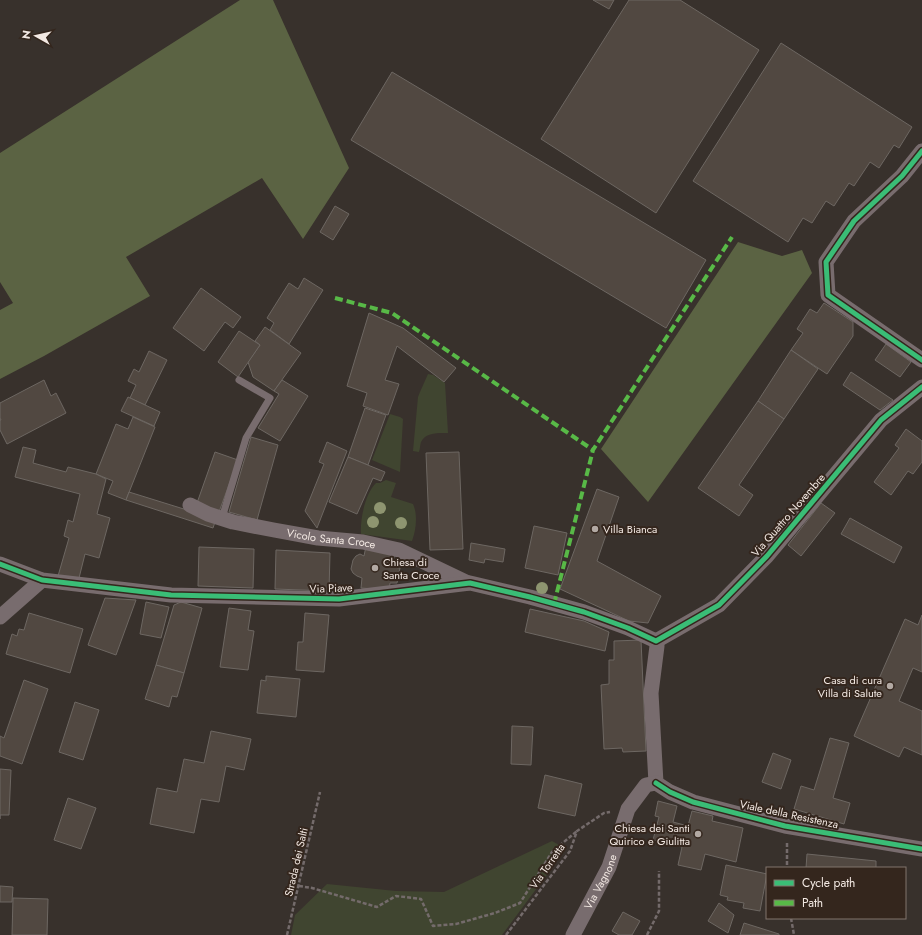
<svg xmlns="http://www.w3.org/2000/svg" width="922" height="935" font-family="Jost,sans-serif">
  <rect width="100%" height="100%" fill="#38312c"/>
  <g fill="#404530">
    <path d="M428,374L433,375L445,383L448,433C438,433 426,432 421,442C420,445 420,449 419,452L413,451L418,397L420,392Z"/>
    <polygon points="390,414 400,417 403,419 400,472 372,460"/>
    <path d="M386,480L396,483L391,497L413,504C418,515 416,530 412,541L361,534C360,519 365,494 376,483H380Z"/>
    <polygon points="552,841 566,849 502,935 291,935 295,915 327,884 396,891 444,892"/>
  </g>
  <g fill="#5b6343">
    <polygon points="240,0 273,0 349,168 303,239 262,178 126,257 150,296 44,356 0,379 0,310 13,303 0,282 0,153"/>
    <polygon points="738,242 782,256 802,250 812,273 648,502 601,449"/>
  </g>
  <g fill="#514841" stroke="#6d6762">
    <polygon points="593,0 614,0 609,9"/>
    <polygon points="629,0 680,0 759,50 656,213 541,139"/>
    <polygon points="781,43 912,127 899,148 894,145 879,168 870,162 854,186 849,183 834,206 826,201 812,223 803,218 788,242 693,181"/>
    <polygon points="392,72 706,260 666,328 351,140"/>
    <polygon points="335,206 349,214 333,240 320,232"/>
    <polygon points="304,278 323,290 289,344 270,330 274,323 267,318 289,283 298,289"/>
    <polygon points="201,288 241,317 233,328 225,322 204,351 173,328"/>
    <polygon points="824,303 853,322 853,336 827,374 791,350 803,333 797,329 810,309 817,313"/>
    <polygon points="369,313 403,328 456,368 444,382 397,346 385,380 399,384 388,415 363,406 367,393 347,386"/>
    <polygon points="265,327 301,353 274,391 253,377 248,362 260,345 255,341"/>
    <polygon points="239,331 260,345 238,377 218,362"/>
    <polygon points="886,344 911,362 900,377 875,360"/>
    <polygon points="791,350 818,369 784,419 758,401"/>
    <polygon points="149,351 167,360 145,405 130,398 136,385 128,381 134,369 139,372"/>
    <polygon points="851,372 893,400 880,410 843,385"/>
    <polygon points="44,380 51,396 56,393 66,413 7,444 0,430 0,420 1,420 0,418 0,403"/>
    <polygon points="282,380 308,396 280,441 258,428 279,394 274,391"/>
    <polygon points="128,397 160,412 154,426 121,411"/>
    <polygon points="758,401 784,419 739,485 753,495 739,516 698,488"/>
    <polygon points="365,408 386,415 368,465 348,457"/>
    <polygon points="133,417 155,427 126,500 108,493 113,481 96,474 116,424 128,429"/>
    <polygon points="906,429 922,441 922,462 913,474 908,471 891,495 874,482 899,448 895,445"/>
    <polygon points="251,437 278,445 257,520 229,512"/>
    <polygon points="327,442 347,451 317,528 305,511 324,464 319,462"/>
    <polygon points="23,447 36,450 33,463 66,472 68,467 96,474 106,479 97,514 110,518 99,558 85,554 78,582 58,576 69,538 64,536 68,520 73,522 80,494 15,477"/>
    <polygon points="215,452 238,460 219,512 197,503"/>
    <polygon points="459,452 463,549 430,550 426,453"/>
    <polygon points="348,457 385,472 381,481 373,478 357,514 329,502"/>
    <polygon points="597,489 619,497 597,561 661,596 648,623 629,621 560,589"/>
    <polygon points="129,492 216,519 213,528 126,500"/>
    <polygon points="821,503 835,513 801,556 788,545"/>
    <polygon points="850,518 902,547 894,563 841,534"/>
    <polygon points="534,526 567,533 558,575 525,568"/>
    <polygon points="471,543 505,549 503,562 485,559 484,563 469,560"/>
    <polygon points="366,546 395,552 392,567 400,568 397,583 390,583 389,590 361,588 362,578 357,576 353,573 351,569 353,560 356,556 360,554 364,556"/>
    <polygon points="199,547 254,549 253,588 198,586"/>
    <polygon points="276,550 330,553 329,591 275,589"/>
    <polygon points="105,598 136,600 116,655 88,645"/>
    <polygon points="146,602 169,607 161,638 140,634"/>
    <polygon points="181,602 202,608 184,673 156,665 174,605"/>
    <polygon points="229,608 251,611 248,630 254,631 248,670 220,667"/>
    <polygon points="530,609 584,621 609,632 605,651 525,632"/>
    <polygon points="29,613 83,629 70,673 6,654 12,634 17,636 19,629 24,630"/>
    <polygon points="305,613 329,615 324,672 296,670 298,642 303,642"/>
    <polygon points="922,615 922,672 913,668 899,701 922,711 922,755 904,747 899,757 854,736 905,619 918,625"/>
    <polygon points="641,640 646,751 623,752 622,748 604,749 601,685 609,684 609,660 614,660 614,641"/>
    <polygon points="156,665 184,673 177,697 172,696 169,707 145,699"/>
    <polygon points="266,676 300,679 296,717 257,713 261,680 266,681"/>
    <polygon points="24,680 48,689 22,764 0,756 0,736 4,738"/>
    <polygon points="75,702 99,710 83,760 59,752"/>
    <polygon points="512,726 533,727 531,765 511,764"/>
    <polygon points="211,731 251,739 244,770 226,766 219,802 201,799 194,833 150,824 157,788 177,792 184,759 204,763"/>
    <polygon points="830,738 849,743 833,798 850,803 844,824 794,809 801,786 814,790"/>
    <polygon points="773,753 791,760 781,789 762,782"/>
    <polygon points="0,769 11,770 9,815 0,815 0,819"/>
    <polygon points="545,775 582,784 575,816 538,808"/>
    <polygon points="68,798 96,808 81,849 54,840"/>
    <polygon points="658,801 677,806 673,822 688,826 692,811 713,816 712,821 743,828 736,862 705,854 701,870 678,865 682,847 653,840 659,817 655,816"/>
    <polygon points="807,854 876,861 876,868 806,868"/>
    <polygon points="726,865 767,874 760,911 743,908 744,903 727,900 728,897 720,895"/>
    <polygon points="0,886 13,887 12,902 0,902"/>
    <polygon points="13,898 48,899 47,935 12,935"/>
    <polygon points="719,903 734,915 728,933 708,921"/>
    <polygon points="623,912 640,921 632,935 619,935 612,931"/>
    <polygon points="744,923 779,934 779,935 740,935"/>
  </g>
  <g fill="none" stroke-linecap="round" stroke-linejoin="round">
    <g stroke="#746b6b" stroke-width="2.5" stroke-dasharray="4 2" stroke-linecap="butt">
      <polyline points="787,843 787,868"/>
      <polyline points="299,886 312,888 377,907 396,896 421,899 433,926 456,924 495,913 520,903 552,852 577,831"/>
      <polyline points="791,918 794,935"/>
      <polyline points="287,935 320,792"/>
      <polyline points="506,935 570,851 577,831 604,813 610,812"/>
      <polyline points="647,935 659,911 659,871"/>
    </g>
    <polyline stroke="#786c6e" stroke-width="7" points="222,518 246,438 270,398 239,380"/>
    <g stroke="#786c6e" stroke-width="15">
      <polyline points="922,151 902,176 854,221 826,262 828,295 922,360"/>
      <path id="s1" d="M190,505L208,514L233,522L274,530L318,538L363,542L399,550L468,583"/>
      <polyline points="0,564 42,580 171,595 339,599 470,583 530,597 584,612 628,628 656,641"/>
      <polyline points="0,617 42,580"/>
      <polyline points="656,641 719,605 767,556 881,420 922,387"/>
      <polyline points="656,641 657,646 651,693 656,783"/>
      <polyline points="656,783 670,792 693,802 785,826 922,849"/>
      <path id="s2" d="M573,935L609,867L628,809L646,785L656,783"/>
    </g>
    <g stroke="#58b947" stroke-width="4" stroke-dasharray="8 4" stroke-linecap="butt">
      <polyline points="335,298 392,313 593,450"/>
      <polyline points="554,604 593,450 732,237"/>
    </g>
    <defs>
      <g id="cycleway">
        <polyline points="922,151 902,176 854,221 826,262 828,295 922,360"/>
        <polyline points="0,564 42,580 171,595 339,599 470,583 530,597 584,612 628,628 656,641 719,605 767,556 881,420 922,387"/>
        <polyline points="656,783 670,792 693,802 785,826 922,849"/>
      </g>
    </defs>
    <use href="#cycleway" stroke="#34261d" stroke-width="8"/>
    <use href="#cycleway" stroke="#3abd76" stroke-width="5"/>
  </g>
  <g fill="#8e9570">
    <circle cx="380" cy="508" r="6"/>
    <circle cx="373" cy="522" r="6"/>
    <circle cx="401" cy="523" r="6"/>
    <circle cx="542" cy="588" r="6"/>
  </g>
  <g fill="#b2a9a3" stroke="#34261d" stroke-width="1.5">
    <circle cx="595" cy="529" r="4"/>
    <circle cx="375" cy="568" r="4"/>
    <circle cx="890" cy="686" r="4"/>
    <circle cx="698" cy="834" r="4"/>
  </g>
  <g text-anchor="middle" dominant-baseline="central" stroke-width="4" stroke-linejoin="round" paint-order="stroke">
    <g font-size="11" fill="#f3e9e3" stroke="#34261d">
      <text transform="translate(788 515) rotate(-49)">Via Quattro Novembre</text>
      <text stroke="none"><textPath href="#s1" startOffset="146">Vicolo Santa Croce</textPath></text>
      <text transform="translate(331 588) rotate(-2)">Via Piave</text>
      <text transform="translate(789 814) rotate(12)">Viale della Resistenza</text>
      <text transform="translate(296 862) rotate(-77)">Strada dei Salti</text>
      <text transform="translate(547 866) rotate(-55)">Via Torretta</text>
      <text stroke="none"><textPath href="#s2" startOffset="60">Via Vagnone</textPath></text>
    </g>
    <g font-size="11" fill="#f3e9e3" stroke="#34261d" text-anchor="start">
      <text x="603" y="529">Villa Bianca</text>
      <text x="383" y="562">Chiesa di<tspan x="383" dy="13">Santa Croce</tspan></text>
      <text x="882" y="680" text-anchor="end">Casa di cura<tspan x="882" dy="13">Villa di Salute</tspan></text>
      <text x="690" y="828" text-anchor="end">Chiesa dei Santi<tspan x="690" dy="13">Quirico e Giulitta</tspan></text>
    </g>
  </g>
  <rect x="766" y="867" width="140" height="52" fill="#34261d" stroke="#80746c"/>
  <rect x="774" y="880" width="20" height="6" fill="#3abd76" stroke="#80746c"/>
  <text x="802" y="887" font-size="12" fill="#f3e9e3">Cycle path</text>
  <rect x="774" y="900" width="20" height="6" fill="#58b947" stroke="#80746c"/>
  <text x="802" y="907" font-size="12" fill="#f3e9e3">Path</text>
  <g transform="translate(36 36) rotate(278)" stroke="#34261d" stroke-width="3" paint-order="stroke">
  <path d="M0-3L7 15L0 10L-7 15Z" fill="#f3e9e3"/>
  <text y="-6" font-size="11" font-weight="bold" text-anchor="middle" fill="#f3e9e3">N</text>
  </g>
</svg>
